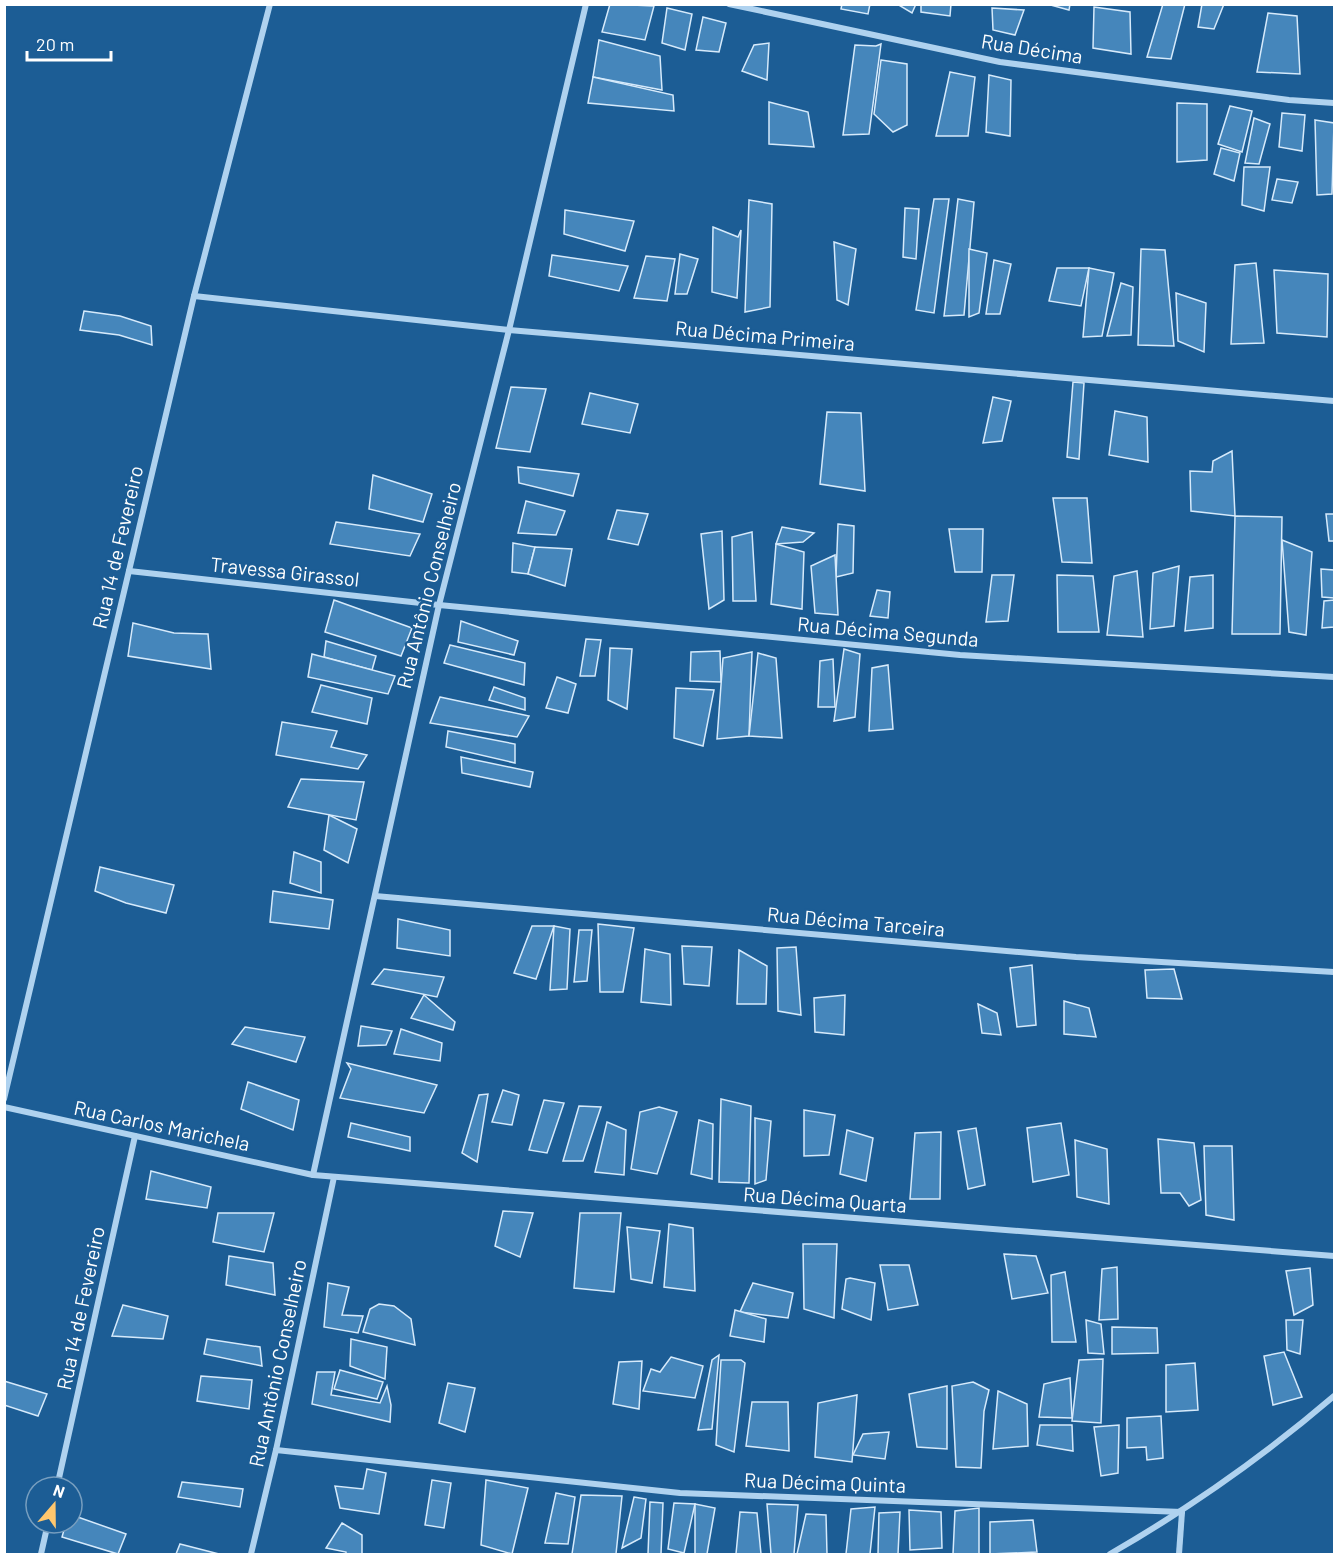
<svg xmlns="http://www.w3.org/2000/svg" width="1339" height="1559" font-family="Barlow,sans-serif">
  <rect width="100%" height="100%" fill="#1c5d95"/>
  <g fill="#4586bb" stroke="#d6eafb" stroke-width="1.5">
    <polygon points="610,4 654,6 645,40 602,32"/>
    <polygon points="842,4 870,4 868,14 841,9"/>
    <polygon points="897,4 916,4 912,13"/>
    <polygon points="921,4 951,4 950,16 921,12"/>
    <polygon points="1047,4 1070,4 1069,10"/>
    <polygon points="1163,4 1185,4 1171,59 1147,57"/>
    <polygon points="1202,4 1224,4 1214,29 1198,27"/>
    <polygon points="1094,7 1130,12 1131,54 1093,48"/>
    <polygon points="667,8 692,14 685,50 662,43"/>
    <polygon points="992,8 1024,10 1015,35 993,30"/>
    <polygon points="1268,13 1297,16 1300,74 1257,72"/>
    <polygon points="703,17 726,23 719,52 696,50"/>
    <polygon points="599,40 660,56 662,90 593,77"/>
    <polygon points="769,43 767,80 742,71 754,45"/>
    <polygon points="881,44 869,134 843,135 855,45 876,46"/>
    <polygon points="881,60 907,64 907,125 893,132 874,114"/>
    <polygon points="950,72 975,77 968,136 936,136"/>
    <polygon points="989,75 1011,80 1010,136 986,132"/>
    <polygon points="593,77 673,95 674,111 588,103"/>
    <polygon points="769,102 808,112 814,147 769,144"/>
    <polygon points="1177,103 1207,104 1207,160 1177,162"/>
    <polygon points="1230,106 1252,111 1242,152 1218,144"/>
    <polygon points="1282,113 1305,115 1302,151 1279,147"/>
    <polygon points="1254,118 1270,124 1259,164 1245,163"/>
    <polygon points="1315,120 1334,123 1332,194 1317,195"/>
    <polygon points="1221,148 1240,153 1234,181 1214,174"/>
    <polygon points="1244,167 1270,167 1264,211 1242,205"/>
    <polygon points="1277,179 1298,182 1292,203 1272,200"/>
    <polygon points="934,199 949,199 934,313 916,310"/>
    <polygon points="958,199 974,202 964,315 944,316"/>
    <polygon points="749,200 772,204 770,307 745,312"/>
    <polygon points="905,208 919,209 916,259 903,257"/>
    <polygon points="565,210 634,221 625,251 564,234"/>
    <polygon points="713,227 738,237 741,230 737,298 712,292"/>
    <polygon points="834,242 856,249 848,305 837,300"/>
    <polygon points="969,249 987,253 979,313 969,317"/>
    <polygon points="1141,249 1165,250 1174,346 1138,345"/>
    <polygon points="680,254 698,259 687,294 675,294"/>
    <polygon points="552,255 628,266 619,291 549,276"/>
    <polygon points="646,256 675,259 667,301 634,298"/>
    <polygon points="994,260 1011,264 1000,314 986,314"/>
    <polygon points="1256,263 1264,343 1231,344 1235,265"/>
    <polygon points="1057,268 1089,268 1081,306 1049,301"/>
    <polygon points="1089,268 1114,273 1102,336 1083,337"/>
    <polygon points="1274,270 1328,274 1327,337 1277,333"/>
    <polygon points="1121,283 1133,287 1131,335 1107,336"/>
    <polygon points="1176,293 1206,303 1204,352 1178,341"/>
    <polygon points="84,311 120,316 151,326 152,345 119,335 80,330"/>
    <polygon points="1073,382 1084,383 1079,459 1067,457"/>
    <polygon points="511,387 546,389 530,452 496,448"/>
    <polygon points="590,393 638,404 630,433 582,424"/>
    <polygon points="993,397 1011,401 1002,441 983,443"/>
    <polygon points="1115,411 1147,417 1148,462 1109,455"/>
    <polygon points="827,412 861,413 865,491 820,484"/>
    <polygon points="1232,451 1235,516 1191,511 1190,471 1212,472 1213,461"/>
    <polygon points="518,467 579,474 573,496 519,483"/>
    <polygon points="373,475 432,494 423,522 369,509"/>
    <polygon points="1053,498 1087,498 1092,563 1062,562"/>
    <polygon points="526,501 565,511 556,535 518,533"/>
    <polygon points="617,510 648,514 638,545 608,539"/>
    <polygon points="1326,514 1334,514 1334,541 1329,541"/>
    <polygon points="1235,516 1282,517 1280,634 1232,634"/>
    <polygon points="336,522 420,534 410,556 330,544"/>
    <polygon points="838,524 854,526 853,573 836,577"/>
    <polygon points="782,527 814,533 803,542 776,544"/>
    <polygon points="949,529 983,529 982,572 955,572"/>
    <polygon points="722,531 724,600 709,609 701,534"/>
    <polygon points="752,532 756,601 733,601 732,537"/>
    <polygon points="1282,540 1312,552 1306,635 1289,632"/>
    <polygon points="513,543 535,547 528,574 512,572"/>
    <polygon points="776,544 804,552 802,609 771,604"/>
    <polygon points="535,547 572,549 565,586 528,574"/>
    <polygon points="835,555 838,615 815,613 811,566"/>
    <polygon points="1179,566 1174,626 1150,629 1153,573"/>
    <polygon points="1321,569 1334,570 1334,598 1322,597"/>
    <polygon points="1137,571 1143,637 1107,635 1114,576"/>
    <polygon points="992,575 1014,575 1008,621 986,622"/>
    <polygon points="1057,575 1093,576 1099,632 1058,632"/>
    <polygon points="1213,575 1213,628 1185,631 1190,577"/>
    <polygon points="877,590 890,592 888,618 870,616"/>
    <polygon points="334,600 412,628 401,656 325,632"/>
    <polygon points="1334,600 1334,627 1322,628 1324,601"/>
    <polygon points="461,621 518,641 514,655 458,642"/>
    <polygon points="133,623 174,633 208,634 211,669 128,656"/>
    <polygon points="586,639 601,640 595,676 580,676"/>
    <polygon points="326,641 376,656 372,670 324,657"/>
    <polygon points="450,645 525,663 524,685 444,663"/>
    <polygon points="610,648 632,649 627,709 608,700"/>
    <polygon points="844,649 860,654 855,717 834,721"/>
    <polygon points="720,651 721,682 690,681 691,652"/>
    <polygon points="752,652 749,736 717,739 723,658"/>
    <polygon points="758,653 776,658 782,738 749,736"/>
    <polygon points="312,654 395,676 388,694 308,677"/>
    <polygon points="833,659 835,707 818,707 820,661"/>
    <polygon points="888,665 893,729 869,731 872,668"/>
    <polygon points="557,677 576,684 568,713 546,708"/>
    <polygon points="321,685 372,698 367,724 312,712"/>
    <polygon points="494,687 525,698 525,710 489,700"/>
    <polygon points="676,688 714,690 703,746 674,738"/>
    <polygon points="440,697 529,716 517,737 430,723"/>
    <polygon points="282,722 337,731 331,747 367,755 358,769 276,755"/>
    <polygon points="448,731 515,744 515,763 446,747"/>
    <polygon points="461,757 533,772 530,787 462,773"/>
    <polygon points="301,779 364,782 356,820 288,807"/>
    <polygon points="329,815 357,829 348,863 324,850"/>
    <polygon points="294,852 321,862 321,893 290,883"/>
    <polygon points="100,867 174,885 166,913 126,903 95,891"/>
    <polygon points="273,891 333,900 329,929 270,922"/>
    <polygon points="398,919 450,930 450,956 397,948"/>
    <polygon points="598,924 634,928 623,992 600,992"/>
    <polygon points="532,926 554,926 536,979 514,973"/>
    <polygon points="554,926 570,929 567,989 550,990"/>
    <polygon points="579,930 592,930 587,981 574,982"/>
    <polygon points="682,946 712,947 709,986 684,984"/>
    <polygon points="796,947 801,1015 778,1011 777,948"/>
    <polygon points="645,949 670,954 671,1005 641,1002"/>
    <polygon points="739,950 767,966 766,1004 737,1004"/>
    <polygon points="1032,965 1036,1025 1017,1027 1010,968"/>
    <polygon points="384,969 444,977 437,997 372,984"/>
    <polygon points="1174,969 1182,999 1147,998 1145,970"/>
    <polygon points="424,995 455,1022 453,1030 411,1018"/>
    <polygon points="845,995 844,1035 815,1032 814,998"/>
    <polygon points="1064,1001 1089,1008 1096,1037 1064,1034"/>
    <polygon points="978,1004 997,1013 1001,1035 982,1033"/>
    <polygon points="361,1026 392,1031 386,1045 358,1046"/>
    <polygon points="245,1027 305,1037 296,1062 232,1044"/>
    <polygon points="401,1029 442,1043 440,1061 394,1054"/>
    <polygon points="347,1063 437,1085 424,1113 340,1098 351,1069"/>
    <polygon points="248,1082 299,1100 293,1130 241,1109"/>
    <polygon points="503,1090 519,1095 512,1125 492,1122"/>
    <polygon points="488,1094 477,1162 462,1153 479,1095"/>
    <polygon points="721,1099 751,1106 749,1183 719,1182"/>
    <polygon points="544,1100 564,1103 547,1153 529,1150"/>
    <polygon points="579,1106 601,1107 583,1161 563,1161"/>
    <polygon points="659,1107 677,1112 657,1174 631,1169 640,1112"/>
    <polygon points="804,1110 835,1115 829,1155 804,1156"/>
    <polygon points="755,1118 771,1121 766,1180 755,1184"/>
    <polygon points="699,1120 713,1124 712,1179 691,1174"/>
    <polygon points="607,1122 626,1130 624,1175 595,1172"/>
    <polygon points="351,1123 410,1137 410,1151 348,1137"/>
    <polygon points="1061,1123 1069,1175 1033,1182 1027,1128"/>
    <polygon points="976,1128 985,1185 968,1189 958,1131"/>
    <polygon points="847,1130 873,1138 866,1181 840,1174"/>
    <polygon points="941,1132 940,1199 910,1199 915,1133"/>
    <polygon points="1158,1139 1194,1143 1201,1200 1189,1206 1180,1193 1161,1193"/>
    <polygon points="1075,1140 1107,1149 1109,1204 1077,1197"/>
    <polygon points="1204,1146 1232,1146 1234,1220 1206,1215"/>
    <polygon points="151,1171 211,1187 207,1208 146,1199"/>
    <polygon points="503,1211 533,1213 520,1257 495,1246"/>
    <polygon points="218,1213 274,1213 264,1252 213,1242"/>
    <polygon points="580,1213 621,1213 614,1292 574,1288"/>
    <polygon points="669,1224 693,1228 695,1291 664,1287"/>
    <polygon points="627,1227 660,1231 652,1283 631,1279"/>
    <polygon points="803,1244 837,1244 834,1318 804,1309"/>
    <polygon points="1004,1254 1036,1256 1048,1293 1012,1299"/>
    <polygon points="229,1256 273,1263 275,1295 226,1285"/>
    <polygon points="880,1265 909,1265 918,1305 888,1310"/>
    <polygon points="1117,1267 1118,1319 1099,1320 1102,1269"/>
    <polygon points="1310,1268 1313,1305 1294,1315 1286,1271"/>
    <polygon points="1065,1272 1076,1342 1052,1342 1051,1275"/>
    <polygon points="850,1278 875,1283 871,1320 842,1309 846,1279"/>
    <polygon points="328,1283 349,1287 342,1315 363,1316 358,1333 324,1327"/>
    <polygon points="753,1283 793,1293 788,1318 740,1312"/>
    <polygon points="379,1304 394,1306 411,1319 415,1345 363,1332 370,1309"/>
    <polygon points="123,1305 168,1316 163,1339 112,1336"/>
    <polygon points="735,1310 766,1319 764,1342 730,1336"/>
    <polygon points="1086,1320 1101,1324 1104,1354 1088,1353"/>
    <polygon points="1286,1320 1303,1320 1300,1354 1287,1350"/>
    <polygon points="1112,1327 1157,1328 1158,1353 1112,1354"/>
    <polygon points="207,1339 260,1347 262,1366 204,1354"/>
    <polygon points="351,1339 387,1347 385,1379 350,1366"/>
    <polygon points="1284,1352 1302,1397 1273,1405 1264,1356"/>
    <polygon points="719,1355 712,1429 698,1430 712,1360"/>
    <polygon points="671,1357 703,1366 695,1398 643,1391 651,1369 660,1372"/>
    <polygon points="1103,1359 1101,1423 1072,1421 1079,1360"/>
    <polygon points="721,1360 741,1360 745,1363 734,1452 716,1445"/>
    <polygon points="642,1361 639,1409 613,1404 619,1362"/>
    <polygon points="1195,1363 1198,1410 1166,1412 1166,1365"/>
    <polygon points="340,1370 383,1382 377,1399 334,1389"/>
    <polygon points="317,1372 335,1372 331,1395 380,1403 387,1386 391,1405 390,1422 312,1404"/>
    <polygon points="201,1376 252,1380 249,1409 197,1401"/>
    <polygon points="1070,1378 1072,1418 1039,1417 1044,1384"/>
    <polygon points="4,1381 47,1394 38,1416 4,1405"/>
    <polygon points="973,1382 989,1390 984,1411 981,1468 956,1467 952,1386"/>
    <polygon points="448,1383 475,1388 465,1432 439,1423"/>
    <polygon points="947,1386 947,1449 917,1447 909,1394"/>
    <polygon points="998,1391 1027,1404 1028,1446 993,1449"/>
    <polygon points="857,1395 852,1462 815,1457 818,1403"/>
    <polygon points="752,1402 788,1402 789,1451 746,1446"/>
    <polygon points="1161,1416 1163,1458 1147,1460 1146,1447 1127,1448 1127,1418"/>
    <polygon points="1040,1425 1072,1425 1073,1451 1037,1445"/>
    <polygon points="1119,1425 1118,1473 1101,1476 1094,1427"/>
    <polygon points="889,1432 885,1459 853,1455 863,1434"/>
    <polygon points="367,1469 386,1473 379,1514 340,1508 335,1486 363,1489"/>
    <polygon points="432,1480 451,1483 444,1528 425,1525"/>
    <polygon points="486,1480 528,1488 512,1554 481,1545"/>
    <polygon points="182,1482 243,1489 240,1507 178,1497"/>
    <polygon points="556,1493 575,1497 568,1544 545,1543"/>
    <polygon points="581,1495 622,1496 616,1554 572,1554"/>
    <polygon points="634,1497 646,1499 641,1538 622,1548"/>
    <polygon points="650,1502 663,1503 661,1554 648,1554"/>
    <polygon points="674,1503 695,1504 684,1553 668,1549"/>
    <polygon points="695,1504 715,1508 707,1554 695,1554"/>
    <polygon points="767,1504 798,1505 794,1554 771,1554"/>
    <polygon points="875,1507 870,1554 846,1554 851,1509"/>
    <polygon points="979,1508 979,1554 953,1554 955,1511"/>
    <polygon points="909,1510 941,1512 942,1548 910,1550"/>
    <polygon points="740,1512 757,1513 761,1554 736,1554"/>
    <polygon points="900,1512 898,1554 878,1554 879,1513"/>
    <polygon points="806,1514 826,1515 827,1554 797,1554"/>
    <polygon points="72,1515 126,1534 118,1554 62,1537 66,1523 72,1523"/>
    <polygon points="1033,1520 1037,1552 990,1554 990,1522"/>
    <polygon points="342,1523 362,1535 362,1554 346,1554 346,1552 326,1548"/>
    <polygon points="180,1544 219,1554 176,1554"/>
  </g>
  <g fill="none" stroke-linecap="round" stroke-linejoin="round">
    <g stroke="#afd2ef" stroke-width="6">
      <polyline points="729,4 1000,62 1289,100 1334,103"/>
      <polyline points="194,296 509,330 1334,401"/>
      <polyline points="129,571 439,605 960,655 1334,677"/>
      <polyline points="375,896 1076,957 1334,972"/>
      <polyline points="4,1099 194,296 270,4"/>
      <polyline points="4,1107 313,1175 1334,1256"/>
      <polyline points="313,1175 439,605 509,330 586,4"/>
      <polyline points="276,1450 680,1493 1182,1512"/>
      <polyline points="57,1487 135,1136"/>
      <polyline points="41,1554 48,1523"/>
      <polyline points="251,1554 276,1450 334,1177"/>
      <path d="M1110,1554C1190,1508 1264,1456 1334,1396"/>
      <polyline points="1179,1554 1182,1512"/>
    </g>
  </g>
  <g text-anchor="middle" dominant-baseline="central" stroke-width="5" stroke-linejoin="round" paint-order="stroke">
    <g font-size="20" fill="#fff" stroke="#1c5d95">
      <text transform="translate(1032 48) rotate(9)">Rua Décima</text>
      <text transform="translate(765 335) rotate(5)">Rua Décima Primeira</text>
      <text transform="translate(117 547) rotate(-77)">Rua 14 de Fevereiro</text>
      <text transform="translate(285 571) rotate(6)">Travessa Girassol</text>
      <text transform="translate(428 585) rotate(-76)">Rua Antônio Conselheiro</text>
      <text transform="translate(888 631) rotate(5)">Rua Décima Segunda</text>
      <text transform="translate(856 921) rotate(5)">Rua Décima Tarceira</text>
      <text transform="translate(162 1125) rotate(12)">Rua Carlos Marichela</text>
      <text transform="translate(825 1199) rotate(4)">Rua Décima Quarta</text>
      <text transform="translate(80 1308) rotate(-78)">Rua 14 de Fevereiro</text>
      <text transform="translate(277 1363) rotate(-78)">Rua Antônio Conselheiro</text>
      <text transform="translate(825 1482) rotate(2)">Rua Décima Quinta</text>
    </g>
  </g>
  <rect width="1339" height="1559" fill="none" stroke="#ffffff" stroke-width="12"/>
  <g transform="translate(54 1505) rotate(20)"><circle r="28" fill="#1c5d95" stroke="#779ebf" stroke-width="1.5"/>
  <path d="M0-4.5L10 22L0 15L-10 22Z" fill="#ffc76e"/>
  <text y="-9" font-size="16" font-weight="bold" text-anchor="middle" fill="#ffffff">N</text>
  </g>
  <path d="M27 51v9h84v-9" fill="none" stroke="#ffffff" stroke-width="3"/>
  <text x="36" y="51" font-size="18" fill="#ffffff" stroke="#1c5d95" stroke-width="4.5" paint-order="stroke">20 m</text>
</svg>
